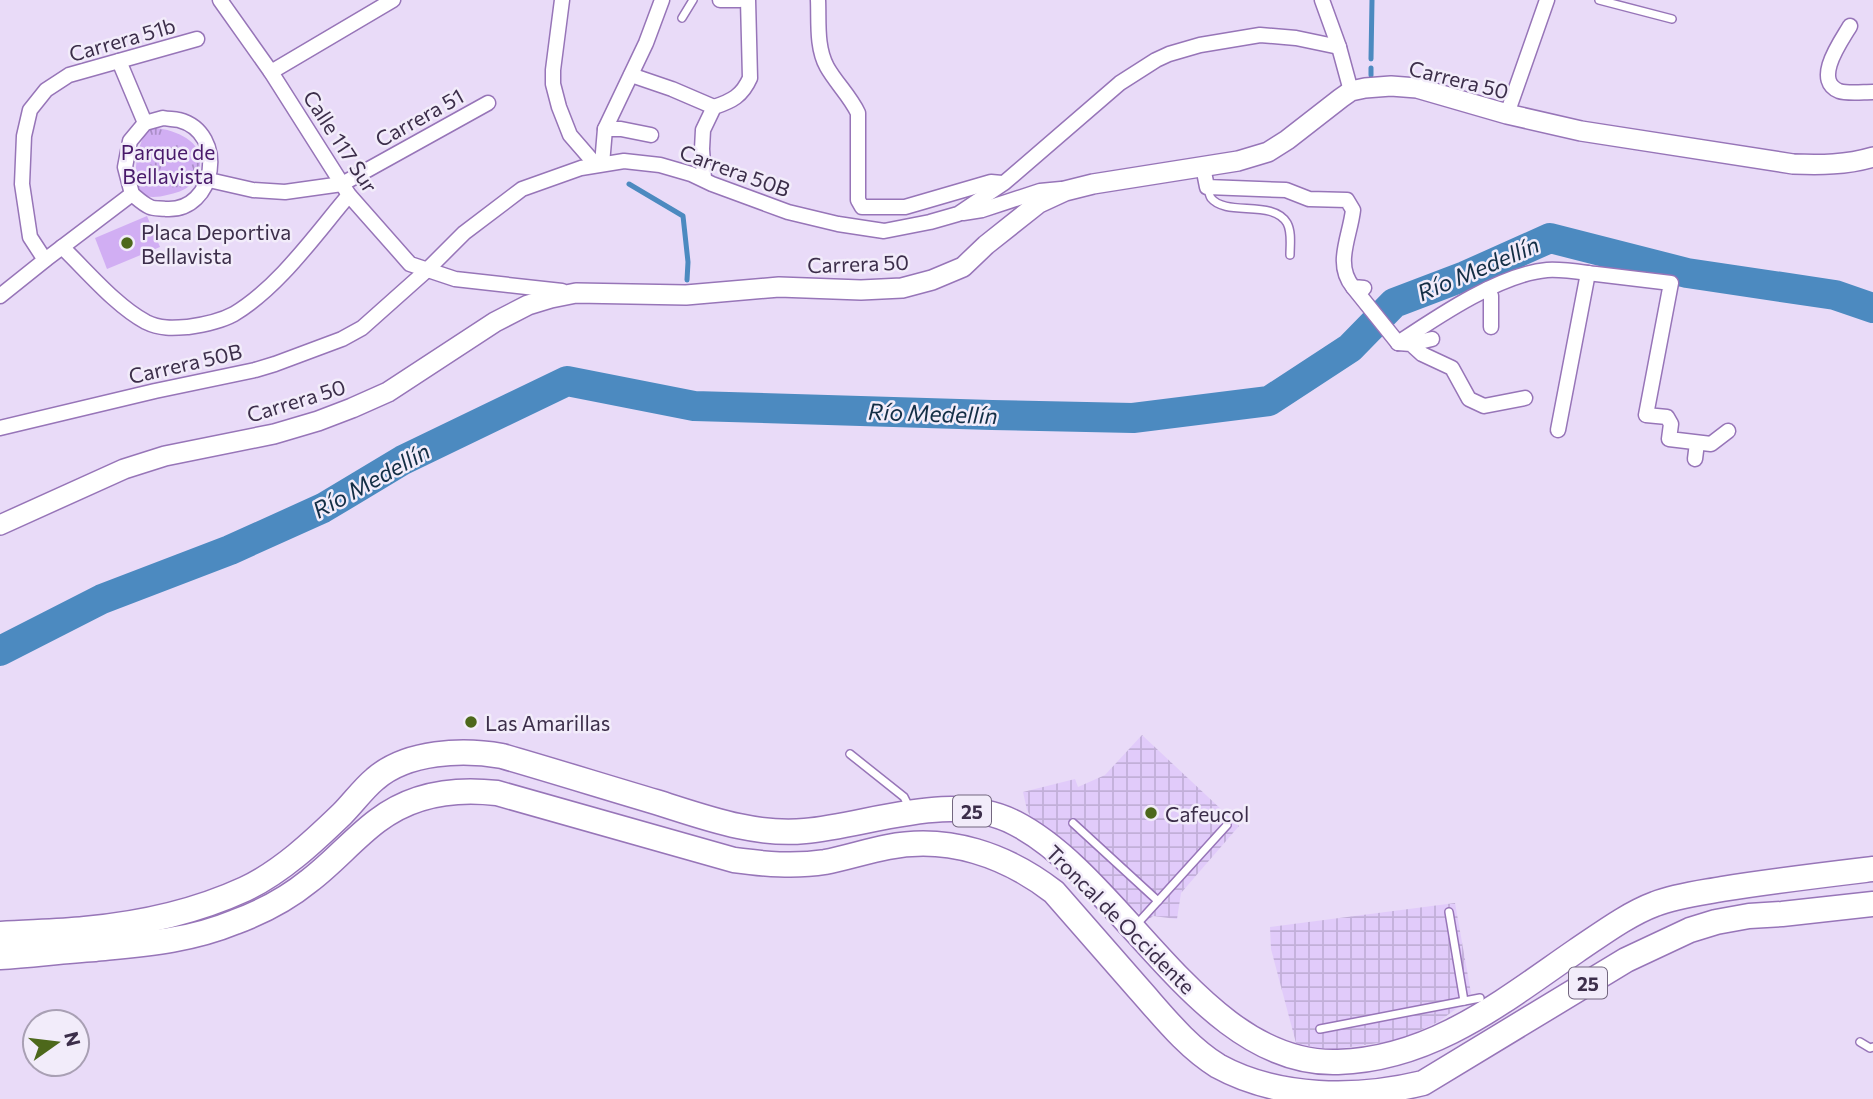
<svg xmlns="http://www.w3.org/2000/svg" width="1873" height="1099" font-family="Commissioner,sans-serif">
  <defs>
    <pattern id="industrial-grid" width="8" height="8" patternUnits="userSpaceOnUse" patternTransform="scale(1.75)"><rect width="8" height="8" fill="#e1cbfa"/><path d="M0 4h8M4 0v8" fill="none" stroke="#c2afd8"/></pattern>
    <pattern id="grass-tufts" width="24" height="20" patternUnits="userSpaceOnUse" patternTransform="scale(1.75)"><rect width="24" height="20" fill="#d1aef3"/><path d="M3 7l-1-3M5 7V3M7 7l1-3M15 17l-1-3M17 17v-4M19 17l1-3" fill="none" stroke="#ab8ec7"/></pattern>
  </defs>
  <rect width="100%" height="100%" fill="#e9dbf8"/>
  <g fill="url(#industrial-grid)">
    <polygon points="1142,735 1239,826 1181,893 1177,919 1153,916 1147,921 1062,839 1049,836 1033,821 1027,810 1023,792 1075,779 1078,787 1105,775"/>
    <polygon points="1455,903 1471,993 1456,1009 1438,1022 1399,1040 1336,1049 1318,1048 1296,1043 1271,949 1270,927"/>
  </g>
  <path fill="url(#grass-tufts)" d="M156,128C175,130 204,141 200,165C199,172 196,179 191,184C185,191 175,193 167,195C159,197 147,199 141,193C131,182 137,142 147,132C150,128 152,129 156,128Z"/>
  <polygon fill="#d1aef3" points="147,216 160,247 107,269 95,238"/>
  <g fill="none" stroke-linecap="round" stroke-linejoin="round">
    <g stroke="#4c8ac0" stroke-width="5">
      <polyline points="1371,59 1372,0"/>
      <polyline points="1371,75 1371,68"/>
      <polyline points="629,184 683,216 688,262 687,280"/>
    </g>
    <polyline stroke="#4c8ac0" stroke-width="30" points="0,651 102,599 230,550 323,508 403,460 567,381 694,406 992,415 1133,418 1269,401 1350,348 1394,303 1465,276 1550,238 1687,273 1835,295 1873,308"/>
    <defs>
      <g id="lane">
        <polyline points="1599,0 1672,19"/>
        <polyline points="682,18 693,0"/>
        <path d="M1207,188C1209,191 1209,195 1211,198C1226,217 1273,199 1287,223C1292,232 1290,245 1290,255"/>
        <polyline points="850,754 904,797 909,807"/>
        <polyline points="1073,823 1158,901 1137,924"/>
        <polyline points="1158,901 1227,825"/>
        <polyline points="1449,912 1464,1001"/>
        <polyline points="1320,1029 1480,998"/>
        <polyline points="1860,1042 1870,1048 1873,1047"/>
      </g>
      <g id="street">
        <polyline points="220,0 271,72 349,195 410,264 455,279 562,291"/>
        <polyline points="562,0 553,70 553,84 559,107 570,135 596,165"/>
        <polyline points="720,0 740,0"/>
        <path d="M818,0C819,21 816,47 827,67C836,83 850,96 858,113V200L862,207H905L991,182L1002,183"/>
        <polyline points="1322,0 1339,47 1351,91"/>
        <path d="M1850,26C1842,40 1812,80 1839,91C1847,94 1863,92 1873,92"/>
        <polyline points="119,61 145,123"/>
        <polyline points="271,72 393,0"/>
        <polyline points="631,75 672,89 714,107"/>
        <polyline points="1507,114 1547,0"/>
        <path d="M163,118C168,119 174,119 179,120C228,133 216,212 166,209C161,208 154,209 150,207C143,204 137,198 132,194L125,167L130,141L145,123Z"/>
        <polyline points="605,129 621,129 651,135"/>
        <polyline points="602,164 605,129 646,43 662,0"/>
        <path d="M1203,167L1207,187L1286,190L1309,199L1347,200L1353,210C1350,237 1334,264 1353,287L1364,288"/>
        <path d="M704,179L702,149L703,130L714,107C732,101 742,96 750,78L748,0"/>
        <polyline points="209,180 253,190 285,192 342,184 488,103"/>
        <polyline points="963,213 982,210 1040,191 1061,189"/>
        <path d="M62,247C87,271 116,306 146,322C160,329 173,328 188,327C202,325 221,321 234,314C279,287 315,235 349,195"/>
        <polyline points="45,260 30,237 22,184 24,136 30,110 46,90 69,75 197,39"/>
        <polyline points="1353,287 1398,343"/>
        <polyline points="1488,289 1491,296 1491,327"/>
        <polyline points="0,296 45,260 132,194"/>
        <path d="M1398,343C1437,317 1500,274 1547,270C1563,269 1580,272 1596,274C1621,277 1646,280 1671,283L1646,415L1667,417L1671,424L1669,439L1711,444L1728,431"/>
        <polyline points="1398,343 1411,344 1422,354 1452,368 1469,399 1484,406 1525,398"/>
        <polyline points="1411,344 1432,339"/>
        <polyline points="0,428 155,391 255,370 275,364 342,339 362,328 426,271 464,233 522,189 581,168 624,161 660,165 691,174 712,184 788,212 838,224 884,231 930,222 958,214 1004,183 1120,83 1156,60 1169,54 1200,45 1260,35 1296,38 1339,47"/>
        <polyline points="1558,430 1588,273"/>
        <polyline points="1695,459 1697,443"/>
      </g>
      <path id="secondary" d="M0,525L124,469L165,456L274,434L318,421L352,408L388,392L495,322L528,305L551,298L576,293L686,295L779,287L861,290L902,288L932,280L963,267L986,245L1039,203L1065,191L1093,184L1238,161L1268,152L1287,140L1341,98L1351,91L1365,88L1391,86L1417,88L1507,114L1581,131L1793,164C1821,165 1846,165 1873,157"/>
      <g id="highway">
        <path d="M0,934C28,932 57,932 85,929C140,924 195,912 245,889C281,872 313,842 342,814C353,803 363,789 375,779C407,751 463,749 502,756C554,771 605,787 656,802C704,817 754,836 805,831C871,825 951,790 1015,823C1124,879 1203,1067 1338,1062C1432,1059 1502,1002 1576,951C1600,935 1628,914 1655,904C1675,896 1700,893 1722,889C1772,881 1823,875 1873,869"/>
        <path d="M0,957C32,955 63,951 95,949C144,944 189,941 235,922C262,912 287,899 309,881C333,863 353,839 377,821C412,794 454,788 497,793L734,860C764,864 794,867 825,862C846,858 867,851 888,847C948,835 1006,855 1054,892C1082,924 1110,956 1138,988C1163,1016 1186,1046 1218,1066C1278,1099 1357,1099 1423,1083L1626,960L1690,930L1716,922L1749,916L1782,914L1873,904"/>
      </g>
    </defs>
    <use href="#lane" stroke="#9775b8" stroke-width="10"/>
    <use href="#street" stroke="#9775b8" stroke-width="17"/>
    <use href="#secondary" stroke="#9775b8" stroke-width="22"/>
    <use href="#highway" stroke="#9775b8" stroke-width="27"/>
    <use href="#lane" stroke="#fff" stroke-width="7"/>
    <use href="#street" stroke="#fff" stroke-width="14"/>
    <use href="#secondary" stroke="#fff" stroke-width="19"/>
    <use href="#highway" stroke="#fff" stroke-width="24"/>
  </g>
  <g fill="#4d681b" stroke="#f2ecfa" stroke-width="2.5">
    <circle cx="127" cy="243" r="7"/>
    <circle cx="471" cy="722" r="7"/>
    <circle cx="1151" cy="813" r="7"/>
  </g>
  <g text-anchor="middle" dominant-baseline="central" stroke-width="5" stroke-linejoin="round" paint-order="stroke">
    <g fill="#f2ecfa" stroke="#73677f" stroke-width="2">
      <rect x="953" y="795.5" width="38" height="31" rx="5"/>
      <rect x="1569" y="967.5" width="38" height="31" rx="5"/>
    </g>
    <g font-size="19" font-weight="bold" fill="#3c2e4a">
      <text x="972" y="811">25</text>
      <text x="1588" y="983">25</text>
    </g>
    <g font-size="21" fill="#3c2e4a" stroke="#f2ecfa">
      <text transform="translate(122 39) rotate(-16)">Carrera 51b</text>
      <text transform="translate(1459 79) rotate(14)">Carrera 50</text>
      <text transform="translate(419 117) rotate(-29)">Carrera 51</text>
      <text transform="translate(341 141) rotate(57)">Calle 117 Sur</text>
      <text transform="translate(735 170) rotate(20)">Carrera 50B</text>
      <text transform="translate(858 263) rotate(-2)">Carrera 50</text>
      <text transform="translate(185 363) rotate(-13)">Carrera 50B</text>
      <text transform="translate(296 400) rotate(-17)">Carrera 50</text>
      <text transform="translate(1121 919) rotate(45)">Troncal de Occidente</text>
    </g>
    <g font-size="21" fill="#48196a" stroke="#f2ecfa">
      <text x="168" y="151">Parque de<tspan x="168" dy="24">Bellavista</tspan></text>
    </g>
    <g font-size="21" fill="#3c2e4a" stroke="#f2ecfa" text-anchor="start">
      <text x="141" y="231">Placa Deportiva<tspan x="141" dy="24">Bellavista</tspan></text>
      <text x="485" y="722">Las Amarillas</text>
      <text x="1165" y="813">Cafeucol</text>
    </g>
    <g font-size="23" font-style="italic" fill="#132e45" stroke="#f2ecfa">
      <text transform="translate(1478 268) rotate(-23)">Río Medellín</text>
      <text transform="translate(933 413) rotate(2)">Río Medellín</text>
      <text transform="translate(371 480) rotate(-29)">Río Medellín</text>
    </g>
  </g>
  <g transform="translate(56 1043) rotate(76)"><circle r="33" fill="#f2ecfa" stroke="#a9a0b4" stroke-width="2"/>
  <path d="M0-5L12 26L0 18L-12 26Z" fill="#4d681b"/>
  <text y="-10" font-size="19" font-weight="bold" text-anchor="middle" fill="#3c2e4a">N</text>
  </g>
</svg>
